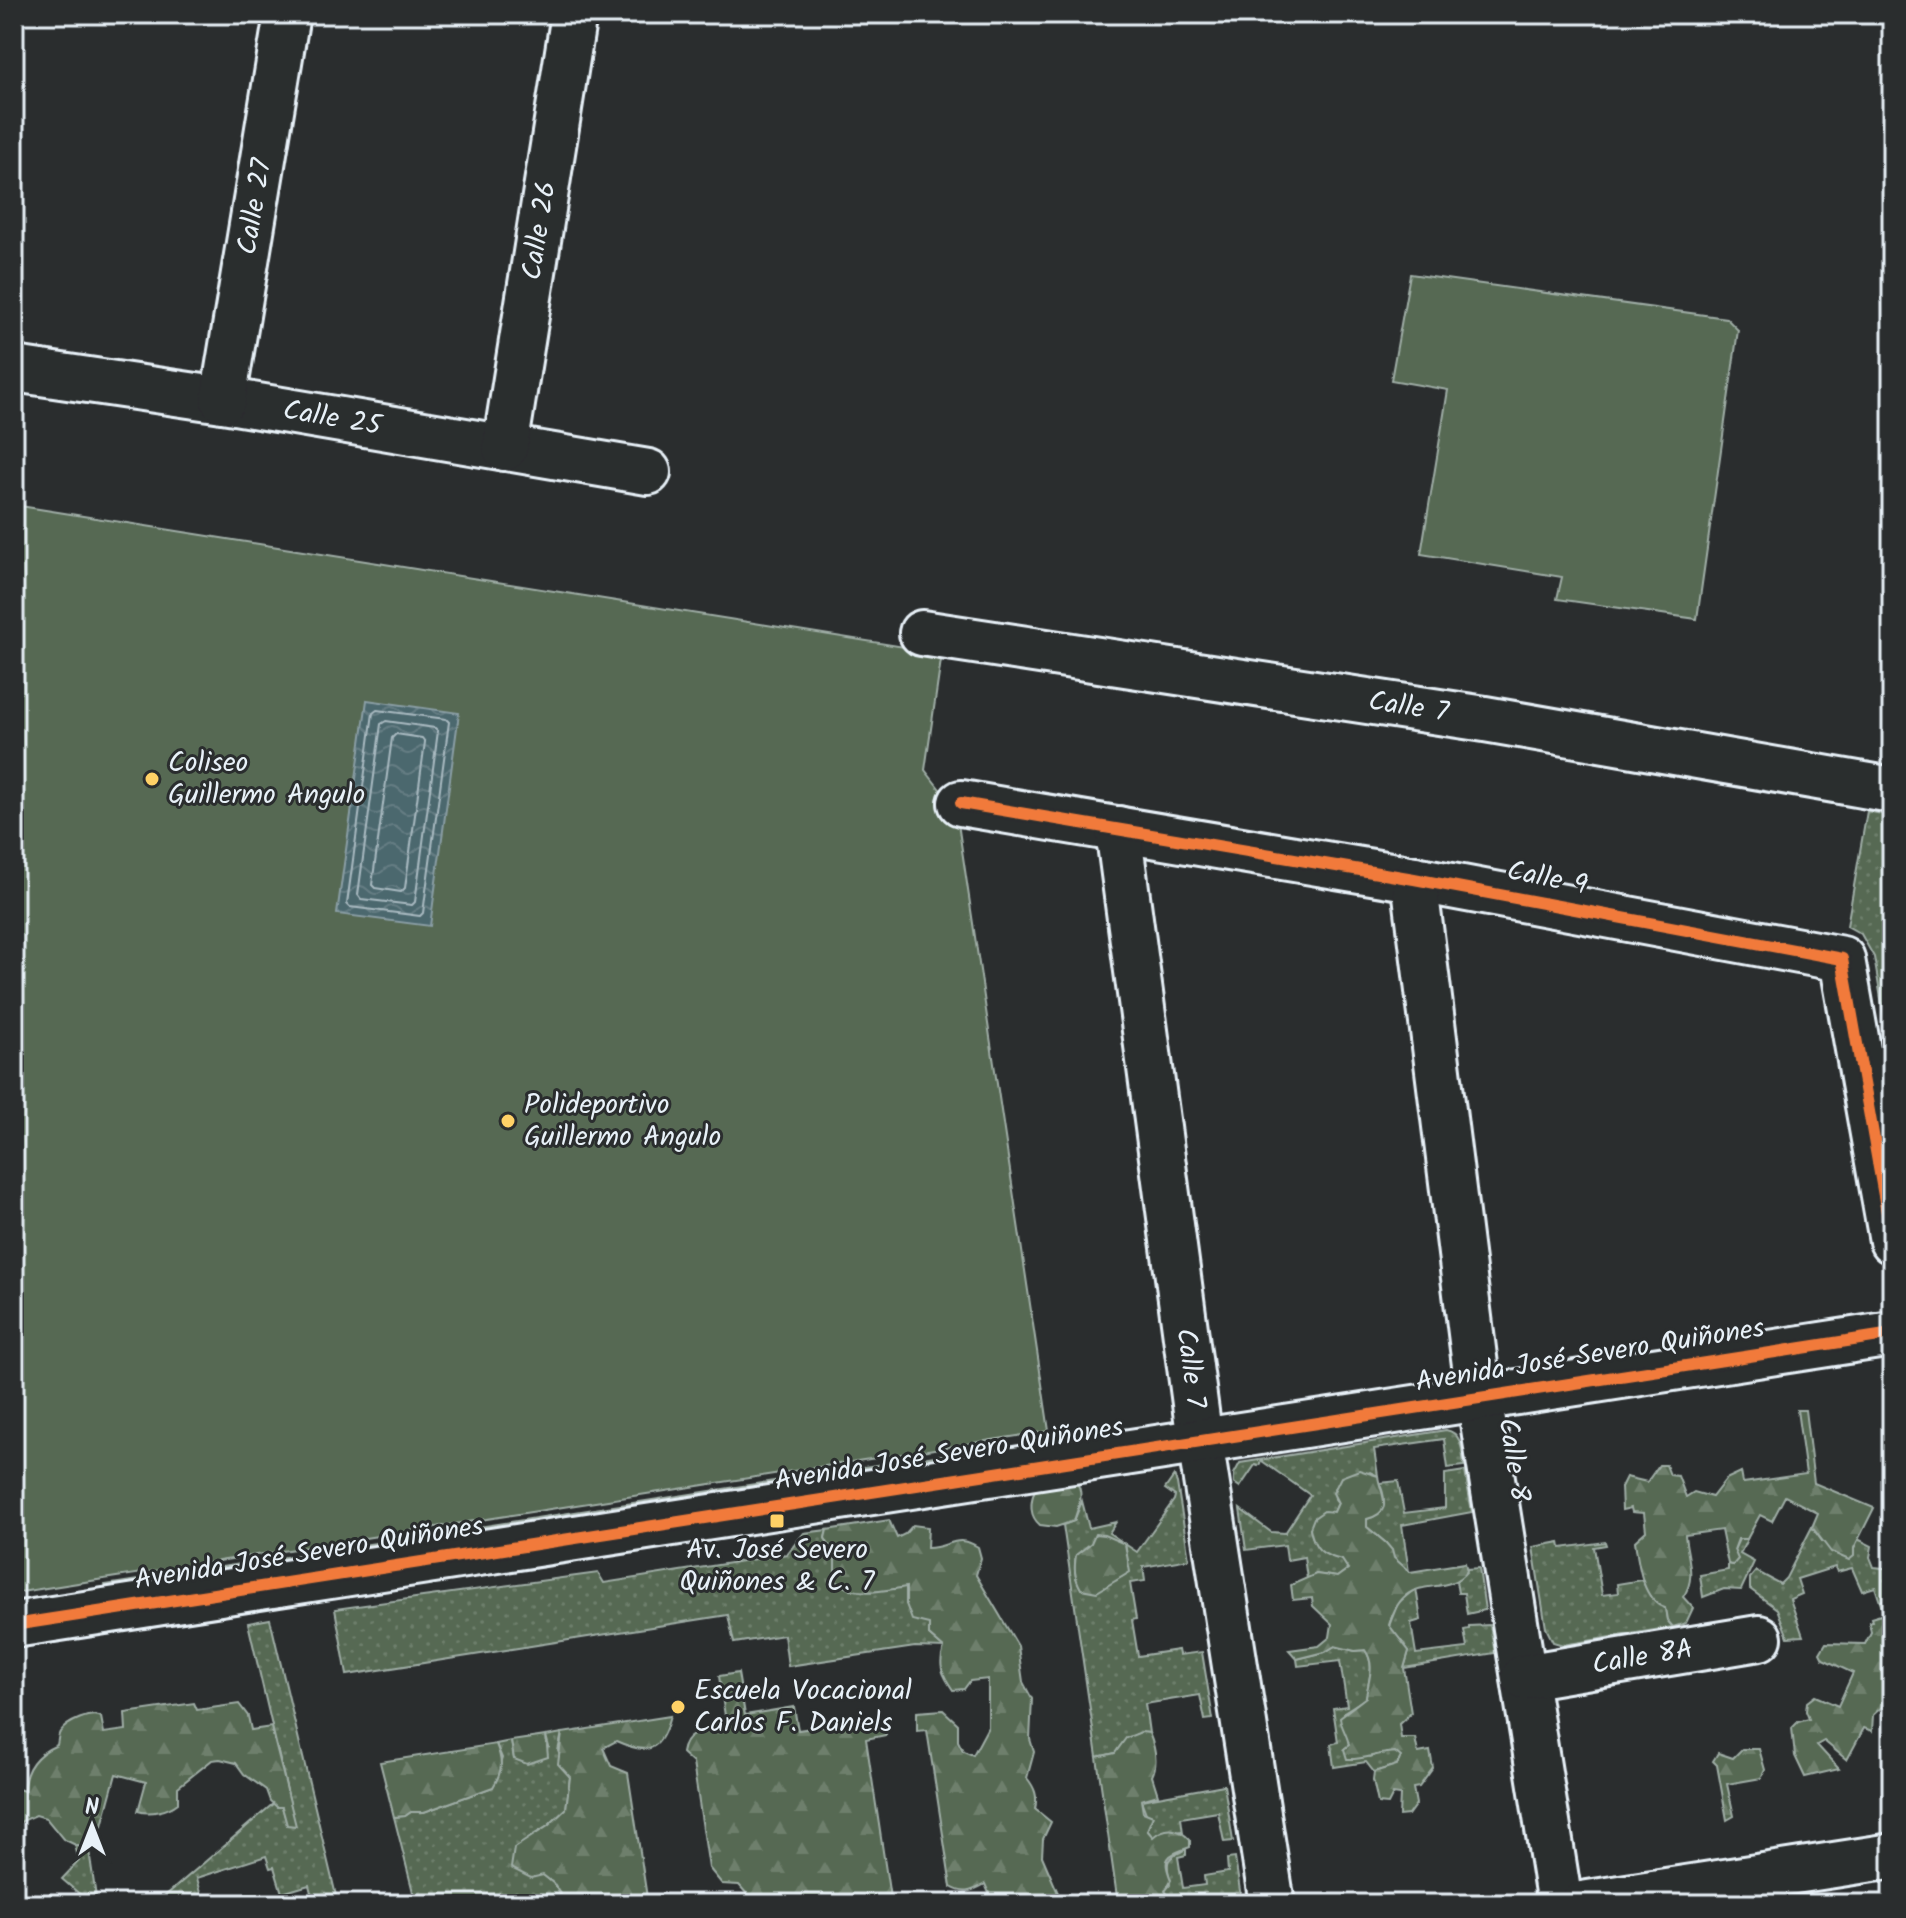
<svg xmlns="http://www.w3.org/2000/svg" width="1906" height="1918" font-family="Kalam,sans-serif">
  <defs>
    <pattern id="grass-dots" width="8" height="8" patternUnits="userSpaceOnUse" patternTransform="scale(2)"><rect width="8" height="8" fill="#566953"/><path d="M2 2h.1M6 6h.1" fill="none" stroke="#6e7f6c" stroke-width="1.8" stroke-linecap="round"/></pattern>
    <pattern id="forest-firs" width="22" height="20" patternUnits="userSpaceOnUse" patternTransform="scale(2)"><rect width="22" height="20" fill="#566953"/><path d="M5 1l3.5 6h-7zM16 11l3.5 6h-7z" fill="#6e7f6c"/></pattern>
    <pattern id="water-waves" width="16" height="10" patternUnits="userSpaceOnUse" patternTransform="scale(2)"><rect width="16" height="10" fill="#4b676e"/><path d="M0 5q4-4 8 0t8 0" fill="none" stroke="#657d83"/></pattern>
  </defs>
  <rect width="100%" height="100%" fill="#2a2d2e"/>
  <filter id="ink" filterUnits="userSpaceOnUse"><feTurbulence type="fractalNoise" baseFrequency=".0125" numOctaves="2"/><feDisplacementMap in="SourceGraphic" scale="16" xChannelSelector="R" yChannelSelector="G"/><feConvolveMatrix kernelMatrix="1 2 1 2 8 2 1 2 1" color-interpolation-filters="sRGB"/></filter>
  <g filter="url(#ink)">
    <g fill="url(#grass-dots)" stroke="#9fada6" stroke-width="2">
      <polygon points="1867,811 1892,816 1892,1064 1874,957 1861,934 1847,926"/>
      <path d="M1446,1430C1463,1433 1462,1452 1464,1466L1448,1468L1444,1439L1374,1449L1378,1476L1370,1472L1334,1488L1335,1499L1338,1503L1334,1512L1310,1528C1313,1547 1324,1556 1343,1560L1348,1569L1337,1577L1316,1574L1307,1579L1304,1557L1287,1560L1285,1545L1246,1550L1240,1509L1271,1532L1285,1533L1310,1495L1262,1461L1258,1466L1255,1465L1240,1487L1234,1483V1474L1240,1463Z"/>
      <polygon points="974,1450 975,1455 106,1590 105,1585"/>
      <path d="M1465,1471L1472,1512L1402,1525L1409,1572L1394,1558L1386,1543L1367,1527V1519C1386,1515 1387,1498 1379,1483L1398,1481L1404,1513L1445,1508V1474Z"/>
      <path d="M1174,1476L1177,1483L1189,1559L1143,1567L1145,1581L1130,1583L1136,1619L1132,1620L1138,1656L1178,1650L1179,1655L1202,1652L1213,1719L1205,1720L1200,1695L1145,1704L1149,1733C1135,1731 1122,1741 1116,1753L1097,1757L1063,1525L1074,1521L1082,1501L1089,1528L1116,1522L1109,1533L1121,1541C1101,1538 1091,1544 1076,1555C1074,1568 1074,1577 1081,1588L1121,1577L1129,1572L1125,1544L1137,1552L1174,1500L1175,1496L1165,1489Z"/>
      <polygon points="1812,1527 1822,1541 1853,1548 1858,1539 1872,1546 1870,1557 1874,1567 1892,1569 1892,1595 1880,1602 1875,1587 1862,1591 1852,1568 1837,1572 1835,1567 1797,1579 1802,1594 1790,1599 1803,1636 1788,1637 1777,1609 1750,1589 1750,1578 1756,1571 1780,1584 1786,1578"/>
      <polygon points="827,1530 825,1538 835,1556 906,1587 906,1604 930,1624 929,1635 944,1648 915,1647 788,1666 784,1635 734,1643 728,1615 347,1675 335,1609 598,1573 604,1583 787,1554 804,1533"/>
      <polygon points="1739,1539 1747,1539 1740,1554 1754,1562 1741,1590 1724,1589 1703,1597 1700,1575 1728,1570 1728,1564 1733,1565 1734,1550"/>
      <path d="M1560,1542L1561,1548L1605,1542L1606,1545L1594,1547L1602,1595L1618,1593L1617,1584L1641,1580C1649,1590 1652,1604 1665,1607L1667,1620L1673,1627L1563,1645L1553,1642L1546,1628L1533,1547Z"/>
      <polygon points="1479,1568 1485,1610 1467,1614 1464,1593 1458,1593 1456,1581 1466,1569"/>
      <polygon points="1416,1588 1421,1620 1411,1623 1416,1654 1467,1648 1464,1630 1469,1629 1469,1626 1490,1625 1495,1653 1404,1668 1409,1651 1389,1626 1398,1603"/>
      <polygon points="270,1619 338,1904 314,1904 309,1885 282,1893 274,1867 270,1868 266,1856 197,1878 204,1904 174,1904 165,1896 274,1803 277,1807 282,1806 285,1817 295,1825 248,1623"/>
      <path d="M1335,1646L1355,1651L1365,1650C1376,1665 1368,1681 1366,1698L1344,1712L1349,1745L1344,1749L1370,1757L1379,1753L1395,1752L1402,1757L1397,1765L1374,1772L1366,1762L1334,1767L1331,1744L1338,1742L1333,1708L1347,1706L1340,1661L1298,1666L1297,1659L1325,1652Z"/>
      <polygon points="562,1733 558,1751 570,1777 566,1809 548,1826 530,1837 543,1875 553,1883 562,1896 571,1898 576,1904 416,1904 394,1817 405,1816 411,1812 424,1812 493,1787 502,1758 496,1744 511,1741 514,1759 549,1747 546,1736"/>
      <polygon points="1224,1785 1233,1841 1224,1842 1218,1812 1181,1818 1183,1833 1181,1831 1153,1838 1147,1830 1150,1824 1141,1800"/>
      <polygon points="88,1844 96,1897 91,1904 62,1879 79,1861 75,1845 82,1848"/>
      <path d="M1186,1849V1855L1178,1857L1183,1888L1205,1885L1204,1876L1228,1872L1227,1859L1235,1858L1242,1904H1175L1165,1891L1170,1885C1168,1862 1161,1861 1186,1849Z"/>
    </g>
    <g fill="url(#forest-firs)" stroke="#9fada6" stroke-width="2">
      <path d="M1797,1410H1805L1814,1483L1874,1508L1854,1548V1556L1849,1560L1831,1552L1812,1527L1818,1513L1785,1496L1772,1521L1760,1515L1747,1539H1738L1734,1550L1738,1559L1733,1565L1728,1564L1721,1530L1685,1535C1687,1557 1697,1578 1683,1597L1693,1608L1686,1623L1673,1627L1667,1620L1665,1608C1642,1601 1638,1562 1635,1541L1646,1531L1644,1513L1632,1512L1631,1508L1622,1510L1621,1487L1626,1477L1647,1482L1659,1465H1666L1670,1475L1678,1476L1686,1497L1694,1492L1712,1497L1726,1479L1741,1472L1743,1483L1806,1474Z"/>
      <path d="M1359,1470L1378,1476C1380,1494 1396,1512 1367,1519V1527L1386,1543L1392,1550L1394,1558L1410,1572L1465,1563L1467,1571C1443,1601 1406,1567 1389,1625L1409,1651L1404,1668L1411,1713L1399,1724L1401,1738H1415L1418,1753L1430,1751L1433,1768L1419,1787L1413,1788L1416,1804L1408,1815L1399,1816L1400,1795L1393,1794L1388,1804L1378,1803L1373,1780L1374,1772L1397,1765L1401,1757L1395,1752C1377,1753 1364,1760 1347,1759L1344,1749L1349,1745C1347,1734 1341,1728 1340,1717L1366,1697C1368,1681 1376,1665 1365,1650L1355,1651L1335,1646L1325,1652L1297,1659L1289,1650L1319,1646L1330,1637L1332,1624L1313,1606L1312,1598L1293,1600L1291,1585L1316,1574L1337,1577L1348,1569L1342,1560C1321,1555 1314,1549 1310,1528L1314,1518L1324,1511L1334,1512L1338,1503L1333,1493L1341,1477Z"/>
      <path d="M1075,1480C1086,1494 1078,1506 1074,1521L1056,1527L1040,1525C1028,1515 1030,1501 1036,1487Z"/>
      <path d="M889,1520L897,1538L905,1534L913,1525L928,1527L927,1548C950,1548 955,1533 978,1547L981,1558L976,1575L1018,1646L1023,1682L1032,1699L1030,1739L1034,1752L1027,1778C1035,1788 1038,1796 1035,1809L1051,1822L1043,1839L1042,1856L1061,1900V1904H991L992,1900L985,1884C972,1891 965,1895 951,1887L927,1730L917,1731V1712L943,1710L958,1724V1741L963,1751L973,1755L988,1727V1679L970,1681L964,1689L953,1690C942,1674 938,1666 944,1648L929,1635V1624L912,1620L906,1604V1587C879,1591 856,1598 835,1580V1556L825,1538L827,1530Z"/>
      <path d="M1095,1534L1104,1535L1125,1544L1130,1572L1097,1592L1081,1589C1074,1577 1074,1568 1076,1555L1091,1543Z"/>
      <polygon points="1890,1595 1892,1595 1890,1649 1892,1653 1892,1698 1873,1715 1872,1731 1864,1728 1847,1760 1824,1741 1817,1745 1839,1769 1805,1777 1795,1756 1792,1728 1798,1722 1809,1719 1806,1711 1807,1702 1815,1696 1838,1706 1853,1673 1823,1659 1820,1653 1826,1643 1865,1644 1871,1632 1869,1622 1872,1621 1871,1618 1884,1614 1880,1602"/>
      <path d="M738,1673L745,1715L794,1707L798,1730L878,1718L886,1725V1735L866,1739L891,1904H756L739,1885L722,1884L709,1868L693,1763L682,1753C686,1728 706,1733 727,1729L719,1676Z"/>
      <path d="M194,1703L197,1710L239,1704L248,1716L251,1730L271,1727L296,1826L287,1825L282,1807H277L270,1801L266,1790L244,1774L236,1763L220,1759L212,1760L178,1787V1803C168,1811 150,1815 138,1811L146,1782L116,1774L100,1833L82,1848L63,1839L46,1818L36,1815L22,1821L14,1830V1783L18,1789L24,1791C24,1768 36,1754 57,1745C58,1741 58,1735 60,1732C67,1722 92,1711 101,1717L104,1733L126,1730L125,1713Z"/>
      <path d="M670,1716C661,1751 649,1756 616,1741L603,1748L611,1766L628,1773L648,1904H576L571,1898L562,1897L553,1883L543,1875L531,1878L511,1868L514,1848L548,1826L566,1809L570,1777L558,1764L562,1733Z"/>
      <path d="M1141,1732L1149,1733C1155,1747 1159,1762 1152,1776L1158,1795L1141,1800L1143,1812L1153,1816L1147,1830L1153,1837C1166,1826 1178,1827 1190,1840V1847C1166,1856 1162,1857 1171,1880L1165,1891L1175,1904H1118L1097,1757L1115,1753L1126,1738Z"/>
      <polygon points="546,1736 548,1757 527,1764 514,1759 511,1741"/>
      <path d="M496,1744C503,1761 503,1771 493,1787L424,1812H411L405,1816L394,1817L380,1762Z"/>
      <polygon points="1742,1749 1759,1749 1765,1770 1761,1778 1727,1784 1734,1816 1727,1820 1717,1765 1713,1761 1718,1753 1733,1758"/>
    </g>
    <g fill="#566953" stroke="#9fada6" stroke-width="2">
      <polygon points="1410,274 1726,318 1738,330 1697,619 1557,599 1562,577 1421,554 1448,390 1391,380"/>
      <polygon points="14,505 942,653 925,770 956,810 1049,1431 14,1593"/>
    </g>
    <polygon fill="url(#water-waves)" stroke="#8a9ea5" stroke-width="2" points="367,700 459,713 430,926 337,914"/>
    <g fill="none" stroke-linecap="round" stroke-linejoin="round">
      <g stroke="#a9bac1" stroke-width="2">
        <polygon points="377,710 446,719 449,722 423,913 420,916 350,907 347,904 373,713"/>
        <polygon points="386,721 435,728 438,731 415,902 412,905 361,899 358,895 381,724"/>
        <polygon points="396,734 422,738 425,742 405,888 401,892 375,888 372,885 392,738"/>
      </g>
      <defs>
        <g id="minor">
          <path id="s1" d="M14,369L223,400L648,472"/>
          <path id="s2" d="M223,400L287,14"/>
          <path id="s3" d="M505,448L574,14"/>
          <path id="s4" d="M922,633L1485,719L1892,790"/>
          <polyline points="961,803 1414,879 1842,959 1892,1241"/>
          <path id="s5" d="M1118,829L1200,1441L1272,1904"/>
          <polyline points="1414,879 1479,1397 1560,1904"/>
          <polyline points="14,1625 1892,1334"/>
          <path id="s6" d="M1524,1677L1759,1638"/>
          <polyline points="1582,1904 1892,1856"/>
        </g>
      </defs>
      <use href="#minor" stroke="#e8f1f8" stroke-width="50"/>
      <use href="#minor" stroke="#2a2d2e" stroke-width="44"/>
      <defs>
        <g id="cycleway">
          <polyline points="961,803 1414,879 1842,959 1892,1241"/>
          <polyline points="14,1625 1892,1334"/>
        </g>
      </defs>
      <use href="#cycleway" stroke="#2a2d2e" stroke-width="17"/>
      <use href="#cycleway" stroke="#f17a3a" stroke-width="12"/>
    </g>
  </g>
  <g fill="#ffd166" stroke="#2a2d2e" stroke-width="3">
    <circle cx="152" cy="779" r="8"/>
    <circle cx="508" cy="1121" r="8"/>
    <rect x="769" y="1513" width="16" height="16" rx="4"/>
    <circle cx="678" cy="1707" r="8"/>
  </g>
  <g text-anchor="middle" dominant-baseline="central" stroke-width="6" stroke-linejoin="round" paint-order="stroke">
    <g font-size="28" fill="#e8f1f8" stroke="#2a2d2e">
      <text stroke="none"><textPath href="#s2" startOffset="196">Calle 27</textPath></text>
      <text stroke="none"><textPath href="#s3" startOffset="220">Calle 26</textPath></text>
      <text stroke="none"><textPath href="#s1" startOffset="322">Calle 25</textPath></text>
      <text stroke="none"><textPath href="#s4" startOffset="492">Calle 7</textPath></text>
      <text transform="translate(1547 879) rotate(11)">Calle 9</text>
      <text transform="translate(1590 1356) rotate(-9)">Avenida José Severo Quiñones</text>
      <text stroke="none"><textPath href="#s5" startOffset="544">Calle 7</textPath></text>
      <text transform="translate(949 1455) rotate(-9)">Avenida José Severo Quiñones</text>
      <text transform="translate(1513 1460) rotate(81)">Calle 8</text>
      <text transform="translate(309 1554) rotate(-9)">Avenida José Severo Quiñones</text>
      <text stroke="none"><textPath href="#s6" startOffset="120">Calle 8A</textPath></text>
    </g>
    <g font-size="28" fill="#e8f1f8" stroke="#2a2d2e" text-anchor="start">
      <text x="168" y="763">Coliseo<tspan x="168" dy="32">Guillermo Angulo</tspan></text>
      <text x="524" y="1105">Polideportivo<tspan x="524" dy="32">Guillermo Angulo</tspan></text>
      <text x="777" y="1550" text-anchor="middle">Av. José Severo<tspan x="777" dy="32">Quiñones &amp; C. 7</tspan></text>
      <text x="694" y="1691">Escuela Vocacional<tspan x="694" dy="32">Carlos F. Daniels</tspan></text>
    </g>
  </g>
  <rect width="1906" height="1918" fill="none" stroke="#2a2d2e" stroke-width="48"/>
  <rect x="24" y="24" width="1858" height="1870" fill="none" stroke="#e8f1f8" stroke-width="3" filter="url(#ink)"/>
  <g transform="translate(92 1826)" stroke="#2a2d2e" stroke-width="6" paint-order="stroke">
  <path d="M0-6L14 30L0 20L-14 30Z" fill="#e8f1f8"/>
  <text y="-12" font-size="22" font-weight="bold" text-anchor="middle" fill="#e8f1f8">N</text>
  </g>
</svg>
